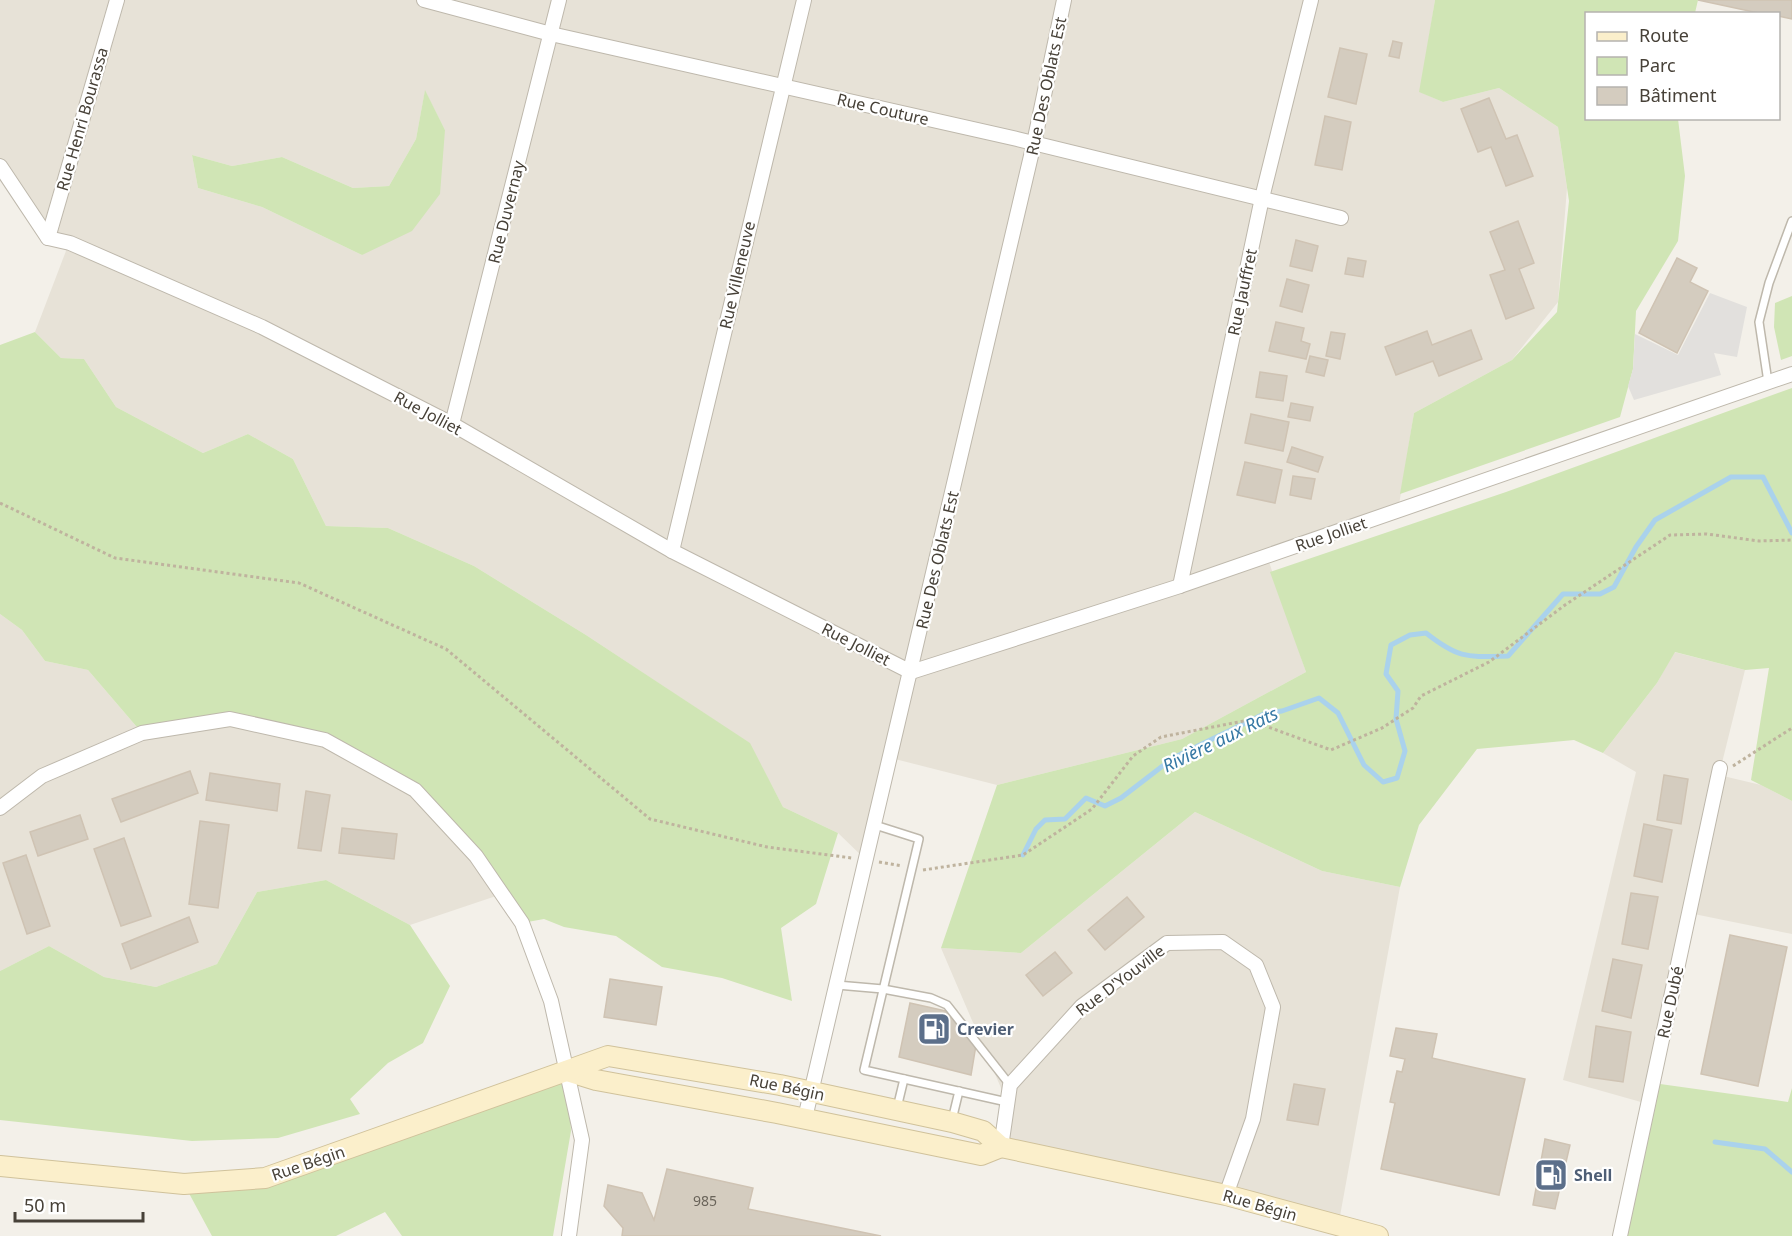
<svg xmlns="http://www.w3.org/2000/svg" width="1792" height="1236" font-family="'Noto Sans',sans-serif">
  <rect width="100%" height="100%" fill="#f3f0e9"/>
  <g fill="#e7e2d7" fill-rule="evenodd">
    <path d="M0,0H1435L1420,92L1443,102L1499,88L1558,127L1567,188L1558,302L1512,360L1414,413L1398,511L1267,556L1306,672L1182,739L997,785L891,758L866,860L838,833L783,807L749,743L586,635L474,566L388,528L326,526L293,459L248,434L203,453L116,407L84,359L61,358L35,332L69,243L48,238L0,166ZM425,91L445,130L362,255L262,207L198,188L192,155L232,166L282,157L353,188L389,186L416,139Z"/>
    <polygon points="0,614 22,630 45,661 88,670 142,733 230,719 325,740 415,790 502,894 410,925 326,880 257,892 217,964 156,987 104,977 49,946 0,971"/>
    <polygon points="1674,652 1745,670 1719,775 1761,785 1792,801 1792,934 1689,913 1648,1104 1563,1080 1636,772 1603,753 1657,683"/>
    <polygon points="1195,812 1322,871 1400,887 1338,1227 1001,1147 1007,1102 941,948 1021,953"/>
  </g>
  <g fill="#d0e5b5">
    <polygon points="1435,0 1698,0 1695,13 1586,14 1586,118 1678,119 1685,176 1678,241 1636,311 1633,369 1620,417 1400,494 1414,413 1512,360 1557,312 1569,201 1558,127 1499,88 1443,102 1419,92"/>
    <polygon points="425,90 445,130 440,194 412,231 362,255 262,207 198,188 192,155 232,166 282,157 353,188 389,186 416,139"/>
    <polygon points="1792,296 1792,356 1781,360 1774,327 1775,303"/>
    <polygon points="35,332 61,358 84,359 116,407 203,453 248,434 293,459 326,526 388,528 474,566 586,635 750,743 783,807 838,833 816,904 781,928 792,1001 722,978 662,967 616,936 564,927 544,919 522,923 415,790 325,740 230,719 142,733 88,670 45,661 22,630 0,614 0,345"/>
    <polygon points="1792,388 1792,801 1751,780 1769,668 1745,670 1675,652 1657,683 1603,753 1574,740 1477,749 1419,825 1400,887 1322,871 1195,812 1021,953 941,948 997,785 1182,739 1306,672 1270,572 1506,492"/>
    <polygon points="326,880 410,925 450,986 423,1043 388,1063 350,1099 360,1114 278,1138 192,1141 0,1120 0,971 49,946 104,977 156,987 217,964 257,892"/>
    <polygon points="567,1071 571,1131 553,1236 402,1236 385,1212 336,1236 212,1236 184,1184 265,1178"/>
    <polygon points="1653,1083 1788,1102 1792,1088 1792,1236 1620,1236"/>
  </g>
  <polygon fill="#e2e0dd" points="1710,293 1747,307 1737,357 1714,353 1721,375 1634,400 1628,386 1633,369 1635,334 1678,355"/>
  <g fill="none" stroke-linecap="round" stroke-linejoin="round">
    <g stroke="#aad2ec" stroke-width="5">
      <path d="M1023,855L1036,829L1045,820L1065,819L1086,798L1105,806L1121,798L1173,758L1266,713L1282,711L1319,698L1338,713L1364,765L1383,782L1397,778L1405,751L1396,719L1398,691L1386,674L1391,645L1410,635L1426,633C1459,659 1467,657 1508,656L1563,594H1600L1614,587L1636,547L1655,520L1731,477H1763L1792,533"/>
      <polyline points="1715,1142 1765,1149 1792,1172"/>
    </g>
  </g>
  <g fill="#d4ccbf" stroke="#cfc3b3" stroke-width="1.5">
    <polygon points="1698,0 1792,0 1792,19 1778,16 1778,14 1763,14"/>
    <polygon points="1393,41 1402,43 1399,58 1389,56"/>
    <polygon points="1340,48 1367,54 1356,104 1328,97"/>
    <polygon points="1489,98 1506,139 1517,135 1533,176 1506,186 1491,147 1478,152 1461,109"/>
    <polygon points="1325,116 1351,122 1342,170 1315,165"/>
    <polygon points="1518,221 1534,263 1519,269 1534,308 1506,319 1490,275 1505,270 1490,232"/>
    <polygon points="1296,240 1318,246 1312,271 1290,266"/>
    <polygon points="1348,258 1366,261 1363,277 1345,274"/>
    <polygon points="1677,258 1697,268 1690,282 1708,291 1677,353 1639,333"/>
    <polygon points="1287,279 1309,285 1302,312 1280,306"/>
    <polygon points="1276,322 1304,328 1301,341 1310,344 1306,359 1269,351"/>
    <polygon points="1471,330 1482,359 1439,376 1433,361 1396,375 1385,347 1427,331 1432,345"/>
    <polygon points="1331,332 1345,334 1340,359 1326,356"/>
    <polygon points="1310,356 1328,360 1324,376 1306,372"/>
    <polygon points="1260,372 1287,376 1283,401 1256,397"/>
    <polygon points="1291,403 1313,407 1310,421 1288,417"/>
    <polygon points="1251,414 1289,422 1283,451 1245,443"/>
    <polygon points="1292,447 1323,457 1318,472 1287,462"/>
    <polygon points="1245,462 1282,470 1275,503 1237,495"/>
    <polygon points="1293,476 1315,479 1311,499 1290,495"/>
    <polygon points="190,771 198,793 121,822 112,799"/>
    <polygon points="210,773 280,784 277,811 206,800"/>
    <polygon points="1664,775 1688,779 1681,824 1657,820"/>
    <polygon points="306,791 330,795 321,851 298,848"/>
    <polygon points="80,815 88,839 38,856 30,832"/>
    <polygon points="200,821 229,825 218,908 189,904"/>
    <polygon points="1644,824 1672,830 1662,882 1634,876"/>
    <polygon points="342,828 397,834 394,859 339,853"/>
    <polygon points="124,838 151,916 121,926 94,849"/>
    <polygon points="26,855 50,926 27,934 3,863"/>
    <polygon points="1631,893 1658,897 1648,949 1622,944"/>
    <polygon points="1127,897 1144,917 1105,950 1088,930"/>
    <polygon points="189,917 198,942 131,969 122,944"/>
    <polygon points="1730,935 1787,947 1758,1086 1701,1074"/>
    <polygon points="1055,952 1072,973 1043,996 1026,975"/>
    <polygon points="1613,959 1642,965 1631,1018 1602,1011"/>
    <polygon points="610,979 662,987 656,1025 604,1017"/>
    <polygon points="910,1003 950,1012 976,1045 971,1075 899,1057"/>
    <polygon points="1596,1026 1631,1032 1623,1082 1589,1077"/>
    <polygon points="1396,1028 1437,1034 1432,1058 1525,1079 1499,1195 1381,1169 1395,1103 1390,1102 1397,1071 1402,1072 1405,1059 1390,1056"/>
    <polygon points="1294,1084 1325,1089 1318,1125 1287,1120"/>
    <polygon points="1545,1139 1570,1145 1555,1209 1533,1205"/>
    <polygon points="667,1169 753,1188 748,1209 881,1236 622,1236 623,1228 604,1206 608,1185 642,1193 654,1220"/>
  </g>
  <g fill="none" stroke-linecap="round" stroke-linejoin="round">
    <defs>
      <g id="lane">
        <polyline points="1768,382 1759,322 1769,283 1792,221"/>
        <polyline points="875,825 919,839 864,1070 1007,1102"/>
        <polyline points="837,985 883,989 931,998 947,1005 1010,1085"/>
        <polyline points="897,1108 904,1079"/>
        <polyline points="952,1120 959,1091"/>
      </g>
      <g id="street">
        <polyline points="424,0 551,34 1017,139 1341,218"/>
        <polyline points="0,166 48,238 70,243 262,327 452,424 672,551 911,672 1180,586 1792,374"/>
        <polyline points="48,238 117,0"/>
        <polyline points="452,424 559,0"/>
        <polyline points="672,551 804,0"/>
        <polyline points="1180,586 1262,198 1311,0"/>
        <polyline points="0,808 42,776 142,733 230,719 325,740 415,790 476,856 522,923 551,1001 582,1140 569,1236"/>
        <polyline points="805,1118 1034,143 1064,0"/>
        <polyline points="1001,1147 1010,1085 1082,1006 1167,943 1223,942 1256,965 1273,1007 1253,1119 1226,1195"/>
        <polyline points="1620,1236 1720,768"/>
      </g>
      <g id="secondary">
        <polyline points="567,1071 596,1080 777,1113 981,1155 1001,1147"/>
        <polyline points="0,1166 184,1184 265,1178 608,1056 780,1085 952,1122 983,1131 1001,1147 1226,1195 1378,1236"/>
      </g>
    </defs>
    <use href="#lane" stroke="#beb8ac" stroke-width="10"/>
    <use href="#street" stroke="#beb8ac" stroke-width="16"/>
    <use href="#secondary" stroke="#d0c29b" stroke-width="22"/>
    <g stroke="#bfb39e" stroke-width="3" stroke-dasharray="3 3" stroke-linecap="butt">
      <polyline points="0,503 115,558 299,583 446,649 650,819 767,847 852,858"/>
      <polyline points="1733,766 1792,728"/>
      <polyline points="879,862 902,866"/>
      <polyline points="923,870 1023,855 1092,809 1133,756 1161,737 1249,720 1331,750 1382,728 1413,708 1421,696 1489,662 1565,605 1670,535 1707,534 1759,541 1792,540"/>
    </g>
    <use href="#lane" stroke="#fff" stroke-width="7"/>
    <use href="#street" stroke="#fff" stroke-width="14"/>
    <use href="#secondary" stroke="#fbefcb" stroke-width="20"/>
  </g>
  <defs>
    <symbol id="fuel-square" viewBox="-11 -11 22 22"><rect x="-9" y="-9" width="18" height="18" rx="4" fill="#5c6f8a" stroke="#fff"/><path d="M-5.5-6h7V0h2V4h1.3V-2.5L3-4.5l.8-.8L6-3V5H2.5V1h-1V6h-7ZM-4.2-4.7v3.2H.2V-4.7Z" fill="#fff"/></symbol>
  </defs>
  <g fill-rule="evenodd">
    <use href="#fuel-square" x="915" y="1010" width="38" height="38"/>
    <use href="#fuel-square" x="1532" y="1156" width="38" height="38"/>
  </g>
  <g text-anchor="middle" dominant-baseline="central" stroke-width="4.5" stroke-linejoin="round" paint-order="stroke">
    <g font-size="14" fill="#6a645a">
      <text x="705" y="1200">985</text>
    </g>
    <g font-size="16" fill="#474138" stroke="#fff">
      <text transform="translate(1046 86) rotate(-78)">Rue Des Oblats Est</text>
      <text transform="translate(883 109) rotate(13)">Rue Couture</text>
      <text transform="translate(82 119) rotate(-74)">Rue Henri Bourassa</text>
      <text transform="translate(506 212) rotate(-76)">Rue Duvernay</text>
      <text transform="translate(737 275) rotate(-77)">Rue Villeneuve</text>
      <text transform="translate(1242 292) rotate(-78)">Rue Jauffret</text>
      <text transform="translate(428 413) rotate(28)">Rue Jolliet</text>
      <text transform="translate(1331 534) rotate(-19)">Rue Jolliet</text>
      <text transform="translate(937 560) rotate(-77)">Rue Des Oblats Est</text>
      <text transform="translate(856 644) rotate(27)">Rue Jolliet</text>
      <text transform="translate(1120 980) rotate(-37)">Rue D'Youville</text>
      <text transform="translate(1670 1002) rotate(-78)">Rue Dubé</text>
      <text transform="translate(787 1087) rotate(12)">Rue Bégin</text>
      <text transform="translate(308 1163) rotate(-19)">Rue Bégin</text>
      <text transform="translate(1260 1205) rotate(16)">Rue Bégin</text>
    </g>
    <g font-size="16" font-weight="bold" fill="#4e5e75" stroke="#fff" text-anchor="start">
      <text x="957" y="1029">Crevier</text>
      <text x="1574" y="1175">Shell</text>
    </g>
    <g font-size="18" font-style="italic" fill="#3678a4" stroke="#fff">
      <text transform="translate(1220 739) rotate(-26)">Rivière aux Rats</text>
    </g>
  </g>
  <rect x="1585" y="12" width="195" height="108" fill="#ffffff" stroke="#b5b3af" stroke-width="1.5"/>
  <rect x="1597" y="32" width="30" height="9" fill="#fbefcb" stroke="#b5b3af" stroke-width="1.5"/>
  <text x="1639" y="42" font-size="18" fill="#474138">Route</text>
  <rect x="1597" y="57" width="30" height="18" fill="#d0e5b5" stroke="#b5b3af" stroke-width="1.5"/>
  <text x="1639" y="72" font-size="18" fill="#474138">Parc</text>
  <rect x="1597" y="87" width="30" height="18" fill="#d4ccbf" stroke="#b5b3af" stroke-width="1.5"/>
  <text x="1639" y="102" font-size="18" fill="#474138">Bâtiment</text>
  <path d="M15 1212v9h128v-9" fill="none" stroke="#474138" stroke-width="3"/>
  <text x="24" y="1212" font-size="18" fill="#474138" stroke="#ffffff" stroke-width="4.5" paint-order="stroke">50 m</text>
</svg>
